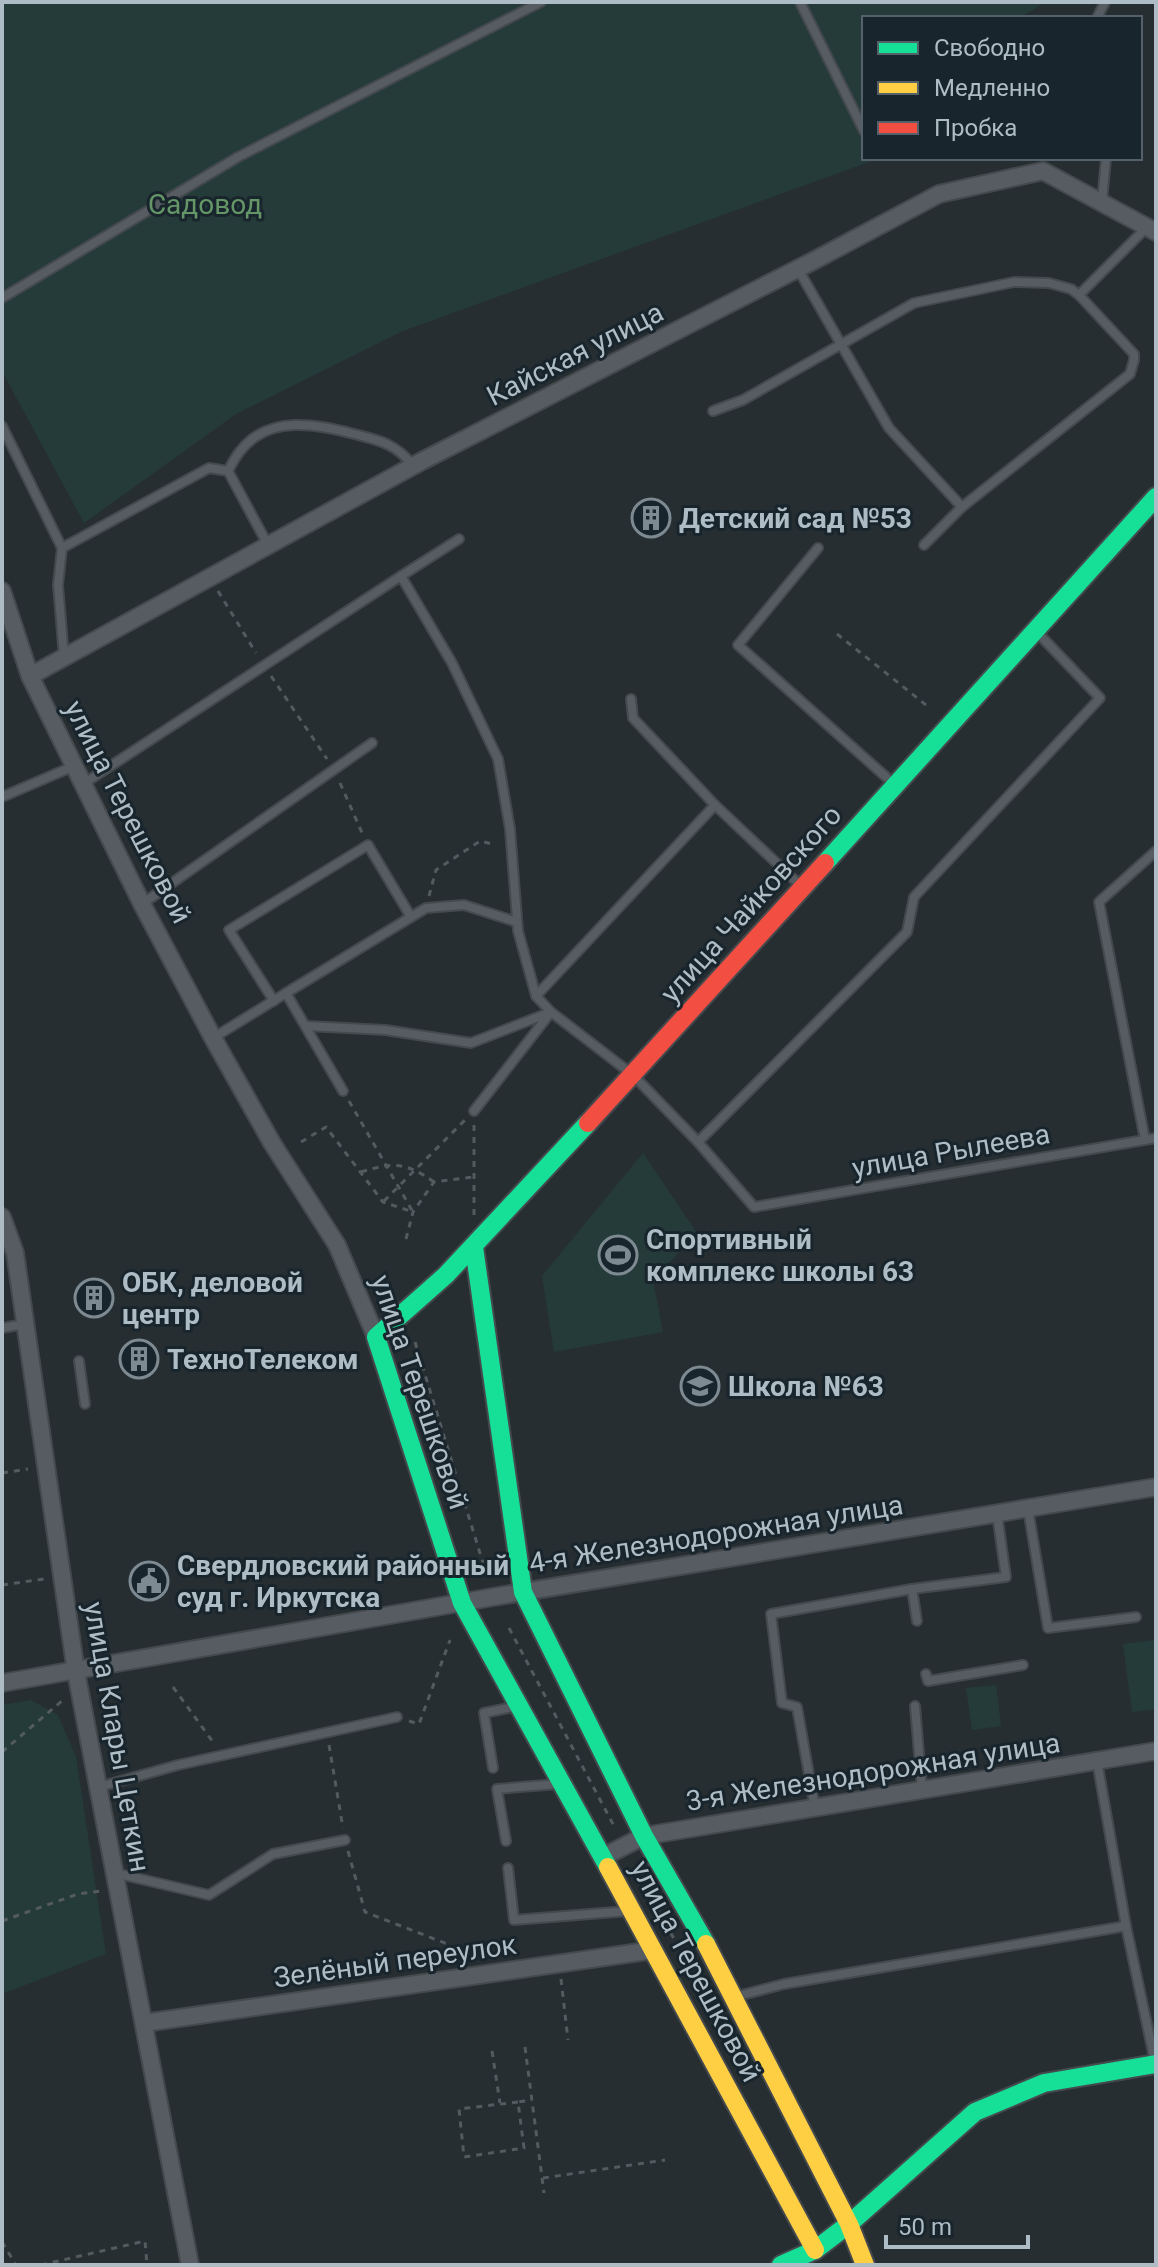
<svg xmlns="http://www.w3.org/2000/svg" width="1158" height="2267" font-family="Roboto,sans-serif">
  <rect width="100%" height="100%" fill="#262e32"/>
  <g fill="#253b39">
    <polygon points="2,2 1046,2 1019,18 864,18 864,158 880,158 403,331 236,414 84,523 2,371"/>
    <polygon points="643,1153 697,1233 653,1280 663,1332 554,1352 542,1276"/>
    <polygon points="1156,1640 1156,1709 1132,1712 1123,1644"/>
    <polygon points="996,1685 1001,1726 972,1730 966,1688"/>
    <polygon points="31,1700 58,1715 76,1757 106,1954 2,1994 2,1705"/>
  </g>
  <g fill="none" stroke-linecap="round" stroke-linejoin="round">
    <defs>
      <g id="lane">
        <polyline points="800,2 864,131"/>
        <polyline points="1097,18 1105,2"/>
        <polyline points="1102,202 1106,158"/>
        <polyline points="798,269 889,428 962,507"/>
        <polyline points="2,298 238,157 541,2"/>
        <polyline points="713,411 743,400 914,303 1014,282 1049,283 1071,289 1079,295"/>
        <polyline points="2,426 62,548"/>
        <path d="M228,471C232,464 236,455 242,449C270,415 317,424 354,434C381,441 394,443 413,465"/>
        <polyline points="924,545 962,507 1130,374 1134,360 1134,354 1079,295 1146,228"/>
        <polyline points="818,548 738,645 895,785"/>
        <polyline points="401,576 459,539"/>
        <polyline points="64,657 58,585 62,548 209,468 228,471 268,545"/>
        <polyline points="631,699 633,718 715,805"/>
        <polyline points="83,784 401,576 452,663 498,759 510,829 518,931 536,996"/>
        <polyline points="2,797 74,766"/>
        <polyline points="142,904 372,743"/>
        <polyline points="286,993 426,908 464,905 517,922"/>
        <polyline points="274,1001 229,930 368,845 411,917"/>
        <polyline points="307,1026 385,1030 471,1043 551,1012 536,996 715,805 802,887"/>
        <polyline points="213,1038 286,993 343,1091"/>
        <polyline points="474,1111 551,1012 633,1075 698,1142 754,1207 1156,1138"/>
        <polyline points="1145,1140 1099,902 1156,851"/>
        <polyline points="698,1142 907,932 914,897 1100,698 1036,631"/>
        <polyline points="2,1328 25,1324"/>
        <polyline points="79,1361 85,1404"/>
        <polyline points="1028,1509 1048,1628 1136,1617"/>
        <polyline points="912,1589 917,1621"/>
        <polyline points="926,1674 928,1681 1023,1665"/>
        <polyline points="915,1706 922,1789"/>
        <polyline points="1097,1761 1126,1926 1155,2062"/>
        <polyline points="493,1768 484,1713 518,1706"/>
        <polyline points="99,1787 178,1765 397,1717"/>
        <polyline points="815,1808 797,1707 782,1703 771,1614 912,1589 1006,1577 997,1514"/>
        <polyline points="506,1841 497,1789 558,1784"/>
        <polyline points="508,1868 514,1920 628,1911"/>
        <polyline points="115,1873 209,1895 273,1854 345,1840"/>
        <polyline points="734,1997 784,1984 1126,1926"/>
      </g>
      <g id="street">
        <polyline points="2,591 30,676 142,904 213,1038 272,1143 337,1245 376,1337"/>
        <polyline points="30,676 422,461 815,260 939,194 1043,171 1156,232"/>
        <polyline points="2,1217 15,1253 76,1672 190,2265"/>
        <polyline points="2,1683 493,1597 1156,1487"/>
        <polyline points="603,1857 644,1836 1156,1751"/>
        <polyline points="144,2023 654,1950"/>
      </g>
      <g id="fast">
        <polyline points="825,863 1156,497"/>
        <polyline points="588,1123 446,1275 376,1337 462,1603 608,1867"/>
        <polyline points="474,1247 523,1592 644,1836 706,1944"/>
        <polyline points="781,2265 815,2250 849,2224 975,2112 1044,2083 1156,2064"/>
      </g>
      <g id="slow">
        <polyline points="608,1867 815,2250"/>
        <polyline points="706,1944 849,2224 865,2265"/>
      </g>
      <polyline id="jam" points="588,1123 825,863"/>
    </defs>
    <use href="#lane" stroke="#44494d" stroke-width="12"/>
    <use href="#street" stroke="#44494d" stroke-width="20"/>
    <use href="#fast" stroke="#44494d" stroke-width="22"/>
    <use href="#slow" stroke="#44494d" stroke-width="22"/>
    <use href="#jam" stroke="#44494d" stroke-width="22"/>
    <g stroke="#545b5f" stroke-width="3" stroke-dasharray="6 6" stroke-linecap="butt">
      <polyline points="218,591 256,653"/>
      <polyline points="837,634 926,705"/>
      <polyline points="271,676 327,759"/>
      <polyline points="340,783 363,835"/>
      <polyline points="429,896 436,870 480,841 496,845"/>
      <polyline points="349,1101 413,1212"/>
      <polyline points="301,1142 326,1127 383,1202 413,1212"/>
      <path d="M361,1172C393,1162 406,1162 434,1182"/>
      <polyline points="384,1201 466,1119"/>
      <polyline points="474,1215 474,1122"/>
      <polyline points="406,1239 413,1212 434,1182 474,1177"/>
      <polyline points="415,1342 483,1563"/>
      <polyline points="2,1473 28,1469"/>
      <polyline points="2,1585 44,1579"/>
      <polyline points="509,1628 614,1826"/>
      <polyline points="173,1687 213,1742"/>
      <polyline points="409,1721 419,1724 450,1640"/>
      <polyline points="329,1745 343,1828"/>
      <polyline points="2,1752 63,1700"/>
      <polyline points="348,1851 365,1912 450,1945 454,1963"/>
      <polyline points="637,1869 693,1975"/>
      <polyline points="2,1921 78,1894 101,1891"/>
      <polyline points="561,1979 568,2040"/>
      <polyline points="525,2047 544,2193"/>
      <polyline points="492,2051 500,2103"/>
      <polyline points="518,2102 459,2109 464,2157 524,2148 518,2102 532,2100"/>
      <polyline points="543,2178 665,2160"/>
      <polyline points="2,2242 16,2265"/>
      <polyline points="41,2265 145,2241 147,2265"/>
    </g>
    <use href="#lane" stroke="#565c61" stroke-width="8"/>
    <use href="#street" stroke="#565c61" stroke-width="16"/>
    <use href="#fast" stroke="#16e098" stroke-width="18"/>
    <use href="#slow" stroke="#ffcf43" stroke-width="18"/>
    <use href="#jam" stroke="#f24e42" stroke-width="18"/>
  </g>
  <defs>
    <symbol id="building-ring" viewBox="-11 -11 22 22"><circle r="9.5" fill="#19252d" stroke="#7e8a92" stroke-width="1.5"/><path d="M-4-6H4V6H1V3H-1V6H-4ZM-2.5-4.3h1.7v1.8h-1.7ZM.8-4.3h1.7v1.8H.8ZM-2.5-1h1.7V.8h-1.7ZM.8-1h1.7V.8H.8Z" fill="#7e8a92"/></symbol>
    <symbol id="stadium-ring" viewBox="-11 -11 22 22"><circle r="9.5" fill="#19252d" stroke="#7e8a92" stroke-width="1.5"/><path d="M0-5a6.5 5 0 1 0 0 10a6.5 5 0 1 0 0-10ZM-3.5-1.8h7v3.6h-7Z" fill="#7e8a92"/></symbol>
    <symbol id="school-ring" viewBox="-11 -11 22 22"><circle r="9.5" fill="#19252d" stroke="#7e8a92" stroke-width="1.5"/><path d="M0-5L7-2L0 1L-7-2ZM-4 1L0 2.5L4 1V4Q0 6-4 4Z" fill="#7e8a92"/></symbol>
    <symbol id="civic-ring" viewBox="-11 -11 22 22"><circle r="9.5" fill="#19252d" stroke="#7e8a92" stroke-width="1.5"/><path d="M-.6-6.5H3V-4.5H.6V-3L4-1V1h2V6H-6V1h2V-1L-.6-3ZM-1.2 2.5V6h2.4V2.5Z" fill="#7e8a92"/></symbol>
  </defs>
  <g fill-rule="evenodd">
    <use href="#building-ring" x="629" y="496" width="44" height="44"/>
    <use href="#stadium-ring" x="596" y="1233" width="44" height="44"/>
    <use href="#building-ring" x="72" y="1276" width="44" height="44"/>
    <use href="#building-ring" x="117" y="1337" width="44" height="44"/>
    <use href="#school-ring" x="678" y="1364" width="44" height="44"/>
    <use href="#civic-ring" x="127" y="1559" width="44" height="44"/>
  </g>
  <g text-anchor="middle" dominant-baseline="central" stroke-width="6" stroke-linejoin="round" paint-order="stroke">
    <g font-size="28" fill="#659667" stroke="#19252d">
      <text x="205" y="204">Садовод</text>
    </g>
    <g font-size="28" fill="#aebcc5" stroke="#19252d">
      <text transform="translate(575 354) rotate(-27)">Кайская улица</text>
      <text transform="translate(128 812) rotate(63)">улица Терешковой</text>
      <text transform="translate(751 904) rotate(-48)">улица Чайковского</text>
      <text transform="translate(951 1151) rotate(-10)">улица Рылеева</text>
      <text transform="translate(420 1392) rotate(71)">улица Терешковой</text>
      <text transform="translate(716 1534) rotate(-9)">4-я Железнодорожная улица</text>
      <text transform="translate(117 1737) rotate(80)">улица Клары Цеткин</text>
      <text transform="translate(873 1772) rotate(-9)">3-я Железнодорожная улица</text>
      <text transform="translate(395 1961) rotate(-8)">Зелёный переулок</text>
      <text transform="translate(696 1971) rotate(62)">улица Терешковой</text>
    </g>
    <g font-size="28" font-weight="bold" fill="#aebcc5" stroke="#19252d" text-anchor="start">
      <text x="679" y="518">Детский сад №53</text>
      <text x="646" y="1239">Спортивный<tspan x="646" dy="32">комплекс школы 63</tspan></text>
      <text x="122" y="1282">ОБК, деловой<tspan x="122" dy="32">центр</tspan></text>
      <text x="167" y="1359">ТехноТелеком</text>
      <text x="728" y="1386">Школа №63</text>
      <text x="177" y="1565">Свердловский районный<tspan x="177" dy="32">суд г. Иркутска</tspan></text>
    </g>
  </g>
  <rect width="1158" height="2267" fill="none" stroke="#aebcc5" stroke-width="8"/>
  <rect x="862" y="16" width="280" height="144" fill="#19252d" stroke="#55616a" stroke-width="2"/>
  <rect x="878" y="42" width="40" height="12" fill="#16e098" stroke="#55616a" stroke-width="2"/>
  <text x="934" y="56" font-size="24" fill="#aebcc5">Свободно</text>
  <rect x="878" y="82" width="40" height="12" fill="#ffcf43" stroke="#55616a" stroke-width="2"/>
  <text x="934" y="96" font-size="24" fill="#aebcc5">Медленно</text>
  <rect x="878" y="122" width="40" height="12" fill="#f24e42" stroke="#55616a" stroke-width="2"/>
  <text x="934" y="136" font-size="24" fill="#aebcc5">Пробка</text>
  <path d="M886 2235v12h142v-12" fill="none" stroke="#aebcc5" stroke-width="4"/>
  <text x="898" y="2235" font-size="24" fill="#aebcc5" stroke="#19252d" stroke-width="6" paint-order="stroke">50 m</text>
</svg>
